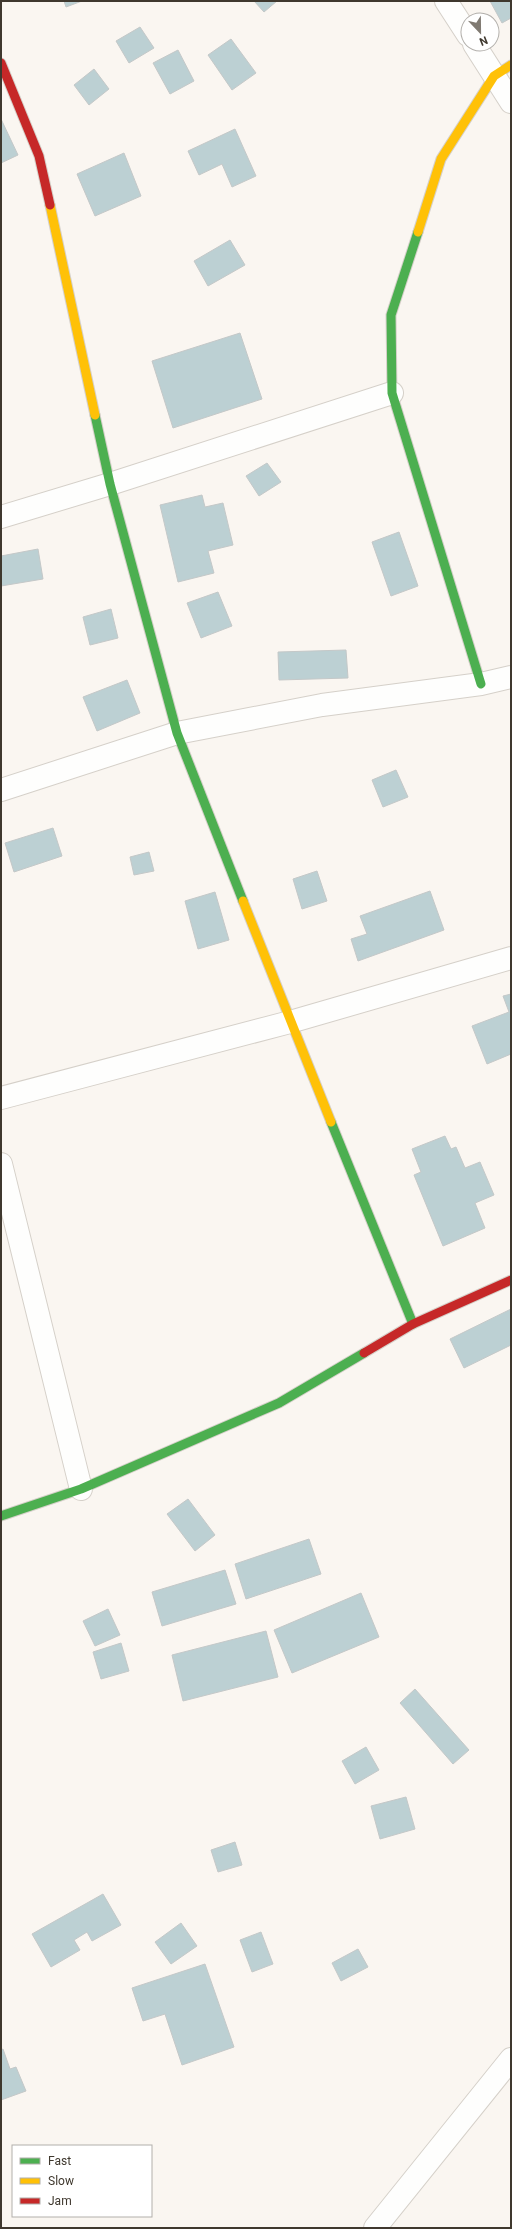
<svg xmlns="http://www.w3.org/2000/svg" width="512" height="2229" font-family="Roboto,sans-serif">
  <rect width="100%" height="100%" fill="#faf6f1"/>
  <g fill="#bcd0d3" stroke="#c4c8c8">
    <polygon points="64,1 82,1 66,7"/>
    <polygon points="254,1 277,1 264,12"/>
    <polygon points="490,1 511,1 511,18 502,23"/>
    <polygon points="140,27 154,48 129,63 116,41"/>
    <polygon points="231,39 256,73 232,90 208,55"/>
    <polygon points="178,50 194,81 170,94 153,63"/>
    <polygon points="94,69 109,89 89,105 74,85"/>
    <polygon points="1,119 18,155 1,163"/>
    <polygon points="235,129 256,176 232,187 222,164 199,175 188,151"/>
    <polygon points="124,153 141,196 95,216 77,174"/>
    <polygon points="230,240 245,265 208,286 194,261"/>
    <polygon points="240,333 262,399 173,428 152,361"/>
    <polygon points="267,463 281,482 259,496 246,476"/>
    <polygon points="202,495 205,507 223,503 233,545 208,551 214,573 178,582 160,505"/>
    <polygon points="399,532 418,586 391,596 372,542"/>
    <polygon points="38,549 43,579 1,586 1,556"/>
    <polygon points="218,592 232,626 201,638 187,603"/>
    <polygon points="111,609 118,638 90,645 83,617"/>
    <polygon points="346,650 348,678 279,680 278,652"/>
    <polygon points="127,680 140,713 97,731 83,697"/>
    <polygon points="396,770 408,797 383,807 372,780"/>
    <polygon points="53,828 62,856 14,872 5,843"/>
    <polygon points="149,852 154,871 134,875 130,857"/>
    <polygon points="317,871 327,901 302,909 293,879"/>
    <polygon points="430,891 444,930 358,961 351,939 367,934 360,916"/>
    <polygon points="215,892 229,940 198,949 185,901"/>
    <polygon points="511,994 511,1054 487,1064 472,1026 509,1012 503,996"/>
    <polygon points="445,1136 451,1149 456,1147 465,1168 480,1162 494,1195 475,1203 485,1228 443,1246 414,1175 421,1172 412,1149"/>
    <polygon points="511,1309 511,1345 464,1368 450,1339"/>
    <polygon points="188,1499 215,1535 195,1551 167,1514"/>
    <polygon points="309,1539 321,1574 246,1599 235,1564"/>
    <polygon points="225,1570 236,1604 162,1626 152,1592"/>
    <polygon points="361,1593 379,1637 292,1673 274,1630"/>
    <polygon points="108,1609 120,1635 95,1646 83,1621"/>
    <polygon points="266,1631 278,1677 183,1701 172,1655"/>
    <polygon points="121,1643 129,1671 101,1679 93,1652"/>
    <polygon points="415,1689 469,1750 453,1764 400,1703"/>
    <polygon points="366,1747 379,1770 355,1784 342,1761"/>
    <polygon points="406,1797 415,1829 380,1839 371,1806"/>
    <polygon points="235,1842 242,1865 218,1872 211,1850"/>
    <polygon points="103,1894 121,1925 92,1941 87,1932 74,1940 80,1950 51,1967 32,1934"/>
    <polygon points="181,1923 197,1946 171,1964 155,1942"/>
    <polygon points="261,1932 273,1964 252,1972 240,1940"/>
    <polygon points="358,1949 368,1967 341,1981 332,1963"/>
    <polygon points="205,1964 234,2047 182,2065 165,2014 143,2021 132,1988"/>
    <polygon points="3,2049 10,2069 16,2067 26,2091 1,2100 1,2050"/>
  </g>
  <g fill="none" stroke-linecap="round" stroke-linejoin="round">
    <defs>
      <g id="street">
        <polyline points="446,1 468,35"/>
        <polyline points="474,44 511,102"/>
        <polyline points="1,517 110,484 392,393"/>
        <polyline points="1,790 177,733 322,705 481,684 511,677"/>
        <polyline points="1,1098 290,1022 511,958"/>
        <polyline points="1,1164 81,1489"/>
        <polyline points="375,2228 511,2059"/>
      </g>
      <g id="fast">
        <polyline points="418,232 391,315 392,393 481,684"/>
        <polyline points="95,415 110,484 177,733 243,901"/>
        <polyline points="331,1122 413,1324"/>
        <polyline points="1,1516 81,1489 279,1403 364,1353"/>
      </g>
      <g id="slow">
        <polyline points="50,205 95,415"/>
        <polyline points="418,232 441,159 494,76 511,65"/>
        <polyline points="243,901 331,1122"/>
      </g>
      <g id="jam">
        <polyline points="1,63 39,156 50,205"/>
        <polyline points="364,1353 413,1324 511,1280"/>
      </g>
    </defs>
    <use href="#street" stroke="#d5d0c9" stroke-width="24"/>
    <use href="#fast" stroke="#d5d0c9" stroke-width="11"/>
    <use href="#slow" stroke="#d5d0c9" stroke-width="11"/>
    <use href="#jam" stroke="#d5d0c9" stroke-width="11"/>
    <use href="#street" stroke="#fefefd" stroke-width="22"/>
    <use href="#fast" stroke="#4caf50" stroke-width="9"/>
    <use href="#slow" stroke="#ffc107" stroke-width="9"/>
    <use href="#jam" stroke="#c62828" stroke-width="9"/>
  </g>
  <rect width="512" height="2229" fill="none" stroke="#3f382e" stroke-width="4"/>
  <rect x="12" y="2145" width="140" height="72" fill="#ffffff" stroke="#b2afab"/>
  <rect x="20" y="2158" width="20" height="6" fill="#4caf50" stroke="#b2afab"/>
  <text x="48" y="2165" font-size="12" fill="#3f382e">Fast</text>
  <rect x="20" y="2178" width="20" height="6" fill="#ffc107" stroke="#b2afab"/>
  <text x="48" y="2185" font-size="12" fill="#3f382e">Slow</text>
  <rect x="20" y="2198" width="20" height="6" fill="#c62828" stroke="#b2afab"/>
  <text x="48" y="2205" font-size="12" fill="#3f382e">Jam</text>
  <g transform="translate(480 32) rotate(158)"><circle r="19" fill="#ffffff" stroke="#b2afab"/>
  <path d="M0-3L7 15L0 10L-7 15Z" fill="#807a72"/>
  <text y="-6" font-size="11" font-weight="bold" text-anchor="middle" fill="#3f382e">N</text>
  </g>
</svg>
